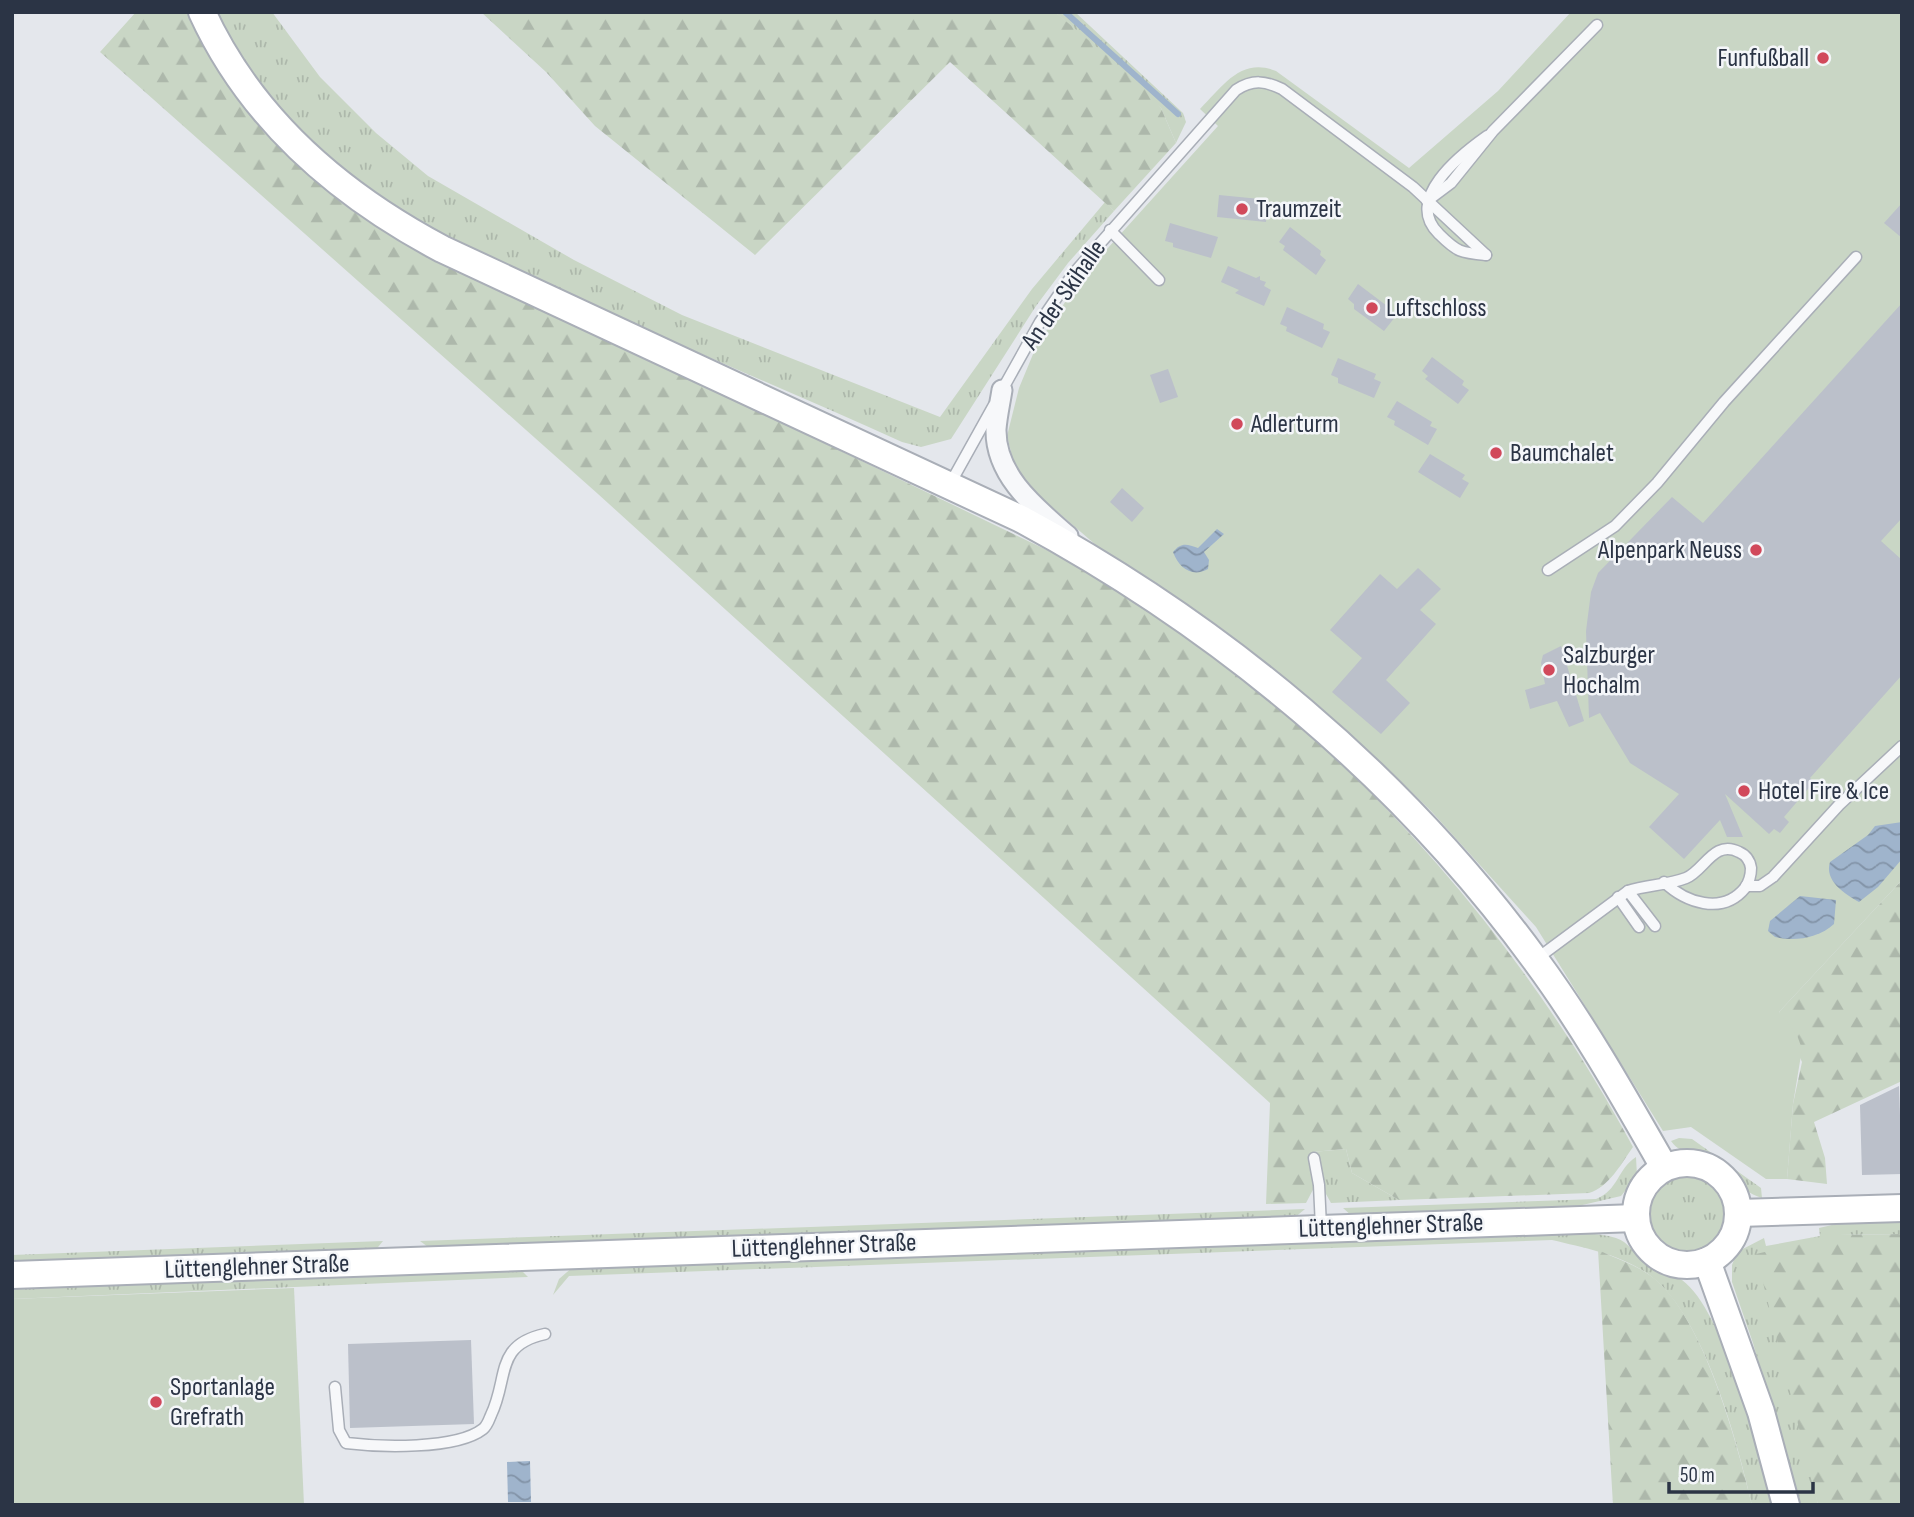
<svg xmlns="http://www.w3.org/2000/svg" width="1914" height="1517" font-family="'Sofia Sans Condensed',sans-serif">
  <defs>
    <pattern id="grass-tufts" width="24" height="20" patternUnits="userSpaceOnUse" patternTransform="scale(1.75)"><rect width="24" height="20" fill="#c9d6c5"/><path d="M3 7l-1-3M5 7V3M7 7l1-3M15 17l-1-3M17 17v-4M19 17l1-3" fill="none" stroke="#adb8ab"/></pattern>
    <pattern id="forest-firs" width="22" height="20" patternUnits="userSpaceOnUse" patternTransform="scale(1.75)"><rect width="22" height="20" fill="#c9d6c5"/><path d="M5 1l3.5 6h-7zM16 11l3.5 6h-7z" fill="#adb8ab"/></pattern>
    <pattern id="water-waves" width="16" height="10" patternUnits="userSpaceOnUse" patternTransform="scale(1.75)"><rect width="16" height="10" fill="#9fb4cc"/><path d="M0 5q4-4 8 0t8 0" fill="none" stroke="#8293a7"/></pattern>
  </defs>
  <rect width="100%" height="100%" fill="#e4e7ec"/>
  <g fill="url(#grass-tufts)">
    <path d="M217,12H272L320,77L376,133L428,176L574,260L682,315L940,417L1032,289L1105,202L1114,211L1068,263L1036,306L951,439L921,447L902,442C789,391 675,344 563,292C478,253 390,216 320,152C277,113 243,64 217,12Z"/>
    <polygon points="1055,12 1075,12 1183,113 1186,122 1176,143 1161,108"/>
    <path d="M1679,1138L1692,1139L1761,1188L1762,1198C1735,1189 1738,1176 1719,1165C1703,1155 1682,1157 1671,1141Z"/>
    <polygon points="1346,1149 1352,1173 1399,1200 1331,1203 1321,1185 1312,1152"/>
    <path d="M1636,1157L1637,1176L1621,1196L1561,1210L1353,1217L1343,1208L1596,1199C1618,1191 1618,1168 1636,1157Z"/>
    <circle cx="1686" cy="1216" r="41"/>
    <polygon points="1305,1209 1293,1219 432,1250 420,1241"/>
    <polygon points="1902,1219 1902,1234 1840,1235 1814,1484 1818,1505 1797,1505 1753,1343 1732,1282 1732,1265 1737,1252 1764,1238 1766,1246 1820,1236 1819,1228 1849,1221"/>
    <path d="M1552,1232C1572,1233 1597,1232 1616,1238C1630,1243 1633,1253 1644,1262C1655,1272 1671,1272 1682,1280C1724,1310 1759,1452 1774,1505H1752C1737,1440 1704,1318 1652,1277C1624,1255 1585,1248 1552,1240L569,1276L553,1295L559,1279L574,1266Z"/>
    <polygon points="383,1241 374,1252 12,1264 12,1255"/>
    <polygon points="518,1267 528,1277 12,1299 12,1285"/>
  </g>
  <g fill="url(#forest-firs)">
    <path d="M136,12H188L302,167L345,204L388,233L1053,553C1299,686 1501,902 1633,1147C1621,1164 1609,1187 1589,1193L1399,1200L1352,1173L1346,1149L1312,1152L1316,1184L1306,1203L1266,1204L1270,1103L598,494L100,52Z"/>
    <polygon points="481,12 1055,12 1144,87 1161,108 1176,143 1114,211 950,62 755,255 595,126 546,72"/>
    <polygon points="1902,880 1902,1081 1814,1122 1825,1158 1827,1184 1787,1179 1793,1104 1802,1062 1779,1012"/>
    <polygon points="1902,1234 1902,1505 1818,1505 1756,1254 1840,1235"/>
    <path d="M1598,1250C1615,1258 1636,1265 1651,1276C1703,1314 1737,1443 1752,1505H1613Z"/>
  </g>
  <g fill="#c9d6c5">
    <path d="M1571,12H1902V880L1779,1012L1797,1035L1802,1049L1793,1104L1787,1179H1766L1691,1127L1663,1131L1536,927L1431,811L1389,770L1244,648L1178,599L1097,546L1029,487L1015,468L1007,436L1019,388L1036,347L1080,279L1218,126L1200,109C1223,86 1241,57 1276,71L1409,168L1498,91Z"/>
    <polygon points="294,1288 304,1505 12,1505 12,1299"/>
  </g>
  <g fill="url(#water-waves)">
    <path d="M1217,529L1224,534L1204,552L1209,560L1208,569C1192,578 1179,568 1173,552C1181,542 1187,544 1198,548Z"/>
    <path d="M1902,822V859L1878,887L1859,902C1845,894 1824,881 1830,862L1868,835L1875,826Z"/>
    <path d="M1800,896L1836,900L1834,924C1819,938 1794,942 1775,937L1768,931L1770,921Z"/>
    <polygon points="530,1461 531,1502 508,1502 507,1462"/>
  </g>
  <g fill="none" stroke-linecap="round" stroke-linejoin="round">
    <polyline stroke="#9fb4cc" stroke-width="6" points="1065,12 1178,114"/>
  </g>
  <g fill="#bbc0ca">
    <polygon points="1219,195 1260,199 1259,204 1267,205 1266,222 1217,217"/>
    <polygon points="1902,203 1902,238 1884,223"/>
    <polygon points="1170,223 1218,237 1211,258 1173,247 1173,243 1165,241"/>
    <polygon points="1290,227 1321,251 1320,255 1326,260 1316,275 1283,250 1285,246 1279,242"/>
    <polygon points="1228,266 1256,278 1260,276 1260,280 1266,282 1264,286 1271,290 1264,306 1235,293 1239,290 1221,282"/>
    <polygon points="1358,284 1391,309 1389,312 1395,317 1384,331 1354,309 1354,304 1348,299"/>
    <polygon points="1902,303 1902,518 1881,541 1902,560 1902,675 1810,778 1814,782 1784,817 1789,822 1780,833 1774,829 1769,834 1725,794 1743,837 1727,837 1720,820 1684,859 1649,827 1679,794 1630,763 1600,713 1589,718 1586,631 1591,592 1598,573 1672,497 1703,523"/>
    <polygon points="1287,307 1324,324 1323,329 1330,332 1322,348 1286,331 1287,327 1280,324"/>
    <polygon points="1432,357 1464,381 1462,385 1469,390 1458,404 1425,379 1428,376 1422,371"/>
    <polygon points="1338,358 1376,374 1374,379 1381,382 1374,398 1338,383 1338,378 1331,375"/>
    <polygon points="1168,369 1178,397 1160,403 1150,375"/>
    <polygon points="1397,401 1432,422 1430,426 1437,429 1428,445 1394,425 1395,421 1387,417"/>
    <polygon points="1430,454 1465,475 1462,479 1469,483 1460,498 1418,472"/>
    <polygon points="1122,488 1144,508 1132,522 1110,502"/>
    <polygon points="1418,568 1441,589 1420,610 1436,624 1386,680 1410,703 1381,734 1332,692 1362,658 1330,630 1380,574 1397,589"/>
    <polygon points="1561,646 1584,721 1569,727 1557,701 1530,709 1525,690 1545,684 1541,663 1543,655"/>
    <polygon points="1899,1086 1902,1174 1862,1175 1860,1105"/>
    <polygon points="471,1340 474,1424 350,1428 348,1344"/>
  </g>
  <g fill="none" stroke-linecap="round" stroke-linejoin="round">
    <defs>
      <g id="service">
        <polyline points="1427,201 1451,183 1493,131 1597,25"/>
        <polyline points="1110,230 1159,280"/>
        <path d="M1486,255C1461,253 1457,252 1439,234C1403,200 1460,155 1487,136"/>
        <path d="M1001,392L1040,322L1073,274L1236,90C1253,79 1265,81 1282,89L1413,187L1486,255"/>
        <polyline points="950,484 994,405"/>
        <polyline points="1548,570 1615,526 1657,483 1724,402 1856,257"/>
        <polyline points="1746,886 1760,886 1773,877 1839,805 1902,746"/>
        <polyline points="1628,891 1655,926"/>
        <polyline points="1618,897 1639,927"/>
        <path d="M1535,960L1628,891C1647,885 1668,885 1686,878C1704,871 1714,839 1739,852C1746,855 1750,861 1751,868C1751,876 1749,882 1745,888C1722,916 1685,902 1664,882"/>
        <polyline points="1314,1158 1319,1185 1321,1227"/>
        <path d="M335,1387L339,1430L346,1443C379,1447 456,1450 483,1429C487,1426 489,1420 491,1415C509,1378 494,1345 545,1334"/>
      </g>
      <path id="minor" d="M1002,390C1000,403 997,416 996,429C995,476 1036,508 1068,536"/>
      <g id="secondary">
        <path d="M202,12C251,119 340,195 442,249L1021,519C1221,627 1401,776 1536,961C1584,1026 1624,1097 1664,1167"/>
        <circle cx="1687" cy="1214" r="51"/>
        <polyline points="1739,1213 1902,1208"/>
        <polyline points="1707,1261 1761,1412 1786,1505"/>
        <polyline points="12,1275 1636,1218"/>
      </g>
    </defs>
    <use href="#service" stroke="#a9aeb7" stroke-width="13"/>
    <use href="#minor" stroke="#a9aeb7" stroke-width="23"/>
    <use href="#secondary" stroke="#a9aeb7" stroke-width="30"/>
    <use href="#service" stroke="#f7f8fa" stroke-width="10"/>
    <use href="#minor" stroke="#f7f8fa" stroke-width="19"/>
    <use href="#secondary" stroke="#fff" stroke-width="26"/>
  </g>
  <g fill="#d1495b" stroke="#f4f6f9" stroke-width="2.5">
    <circle cx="1823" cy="58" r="7"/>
    <circle cx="1242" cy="209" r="7"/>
    <circle cx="1372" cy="308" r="7"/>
    <circle cx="1237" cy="424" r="7"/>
    <circle cx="1496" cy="453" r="7"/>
    <circle cx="1756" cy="550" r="7"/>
    <circle cx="1549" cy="670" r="7"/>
    <circle cx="1744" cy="791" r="7"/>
    <circle cx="156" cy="1402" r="7"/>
  </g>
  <g text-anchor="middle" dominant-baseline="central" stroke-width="5" stroke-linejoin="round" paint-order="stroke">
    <g font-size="26" fill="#2b3445" stroke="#f4f6f9" text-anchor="start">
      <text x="1809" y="58" text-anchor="end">Funfußball</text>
      <text x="1256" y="209">Traumzeit</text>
      <text x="1386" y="308">Luftschloss</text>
      <text x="1251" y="424">Adlerturm</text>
      <text x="1510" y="453">Baumchalet</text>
      <text x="1742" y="550" text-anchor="end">Alpenpark Neuss</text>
      <text x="1563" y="655">Salzburger<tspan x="1563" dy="30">Hochalm</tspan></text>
      <text x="1758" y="791">Hotel Fire &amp; Ice</text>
      <text x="170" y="1387">Sportanlage<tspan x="170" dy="30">Grefrath</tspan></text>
    </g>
    <g font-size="26" fill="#2b3445" stroke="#f4f6f9">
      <text transform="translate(1064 295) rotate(-55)">An der Skihalle</text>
      <text transform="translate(1391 1226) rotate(-2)">Lüttenglehner Straße</text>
      <text transform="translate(824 1246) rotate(-2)">Lüttenglehner Straße</text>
      <text transform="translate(257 1267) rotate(-2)">Lüttenglehner Straße</text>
    </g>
  </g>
  <rect width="1914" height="1517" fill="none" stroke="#2b3445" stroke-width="28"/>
  <path d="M1669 1482v10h144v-10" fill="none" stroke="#2b3445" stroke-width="3.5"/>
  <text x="1680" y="1482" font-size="21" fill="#2b3445" stroke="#f4f6f9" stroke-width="5" paint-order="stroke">50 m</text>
</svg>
